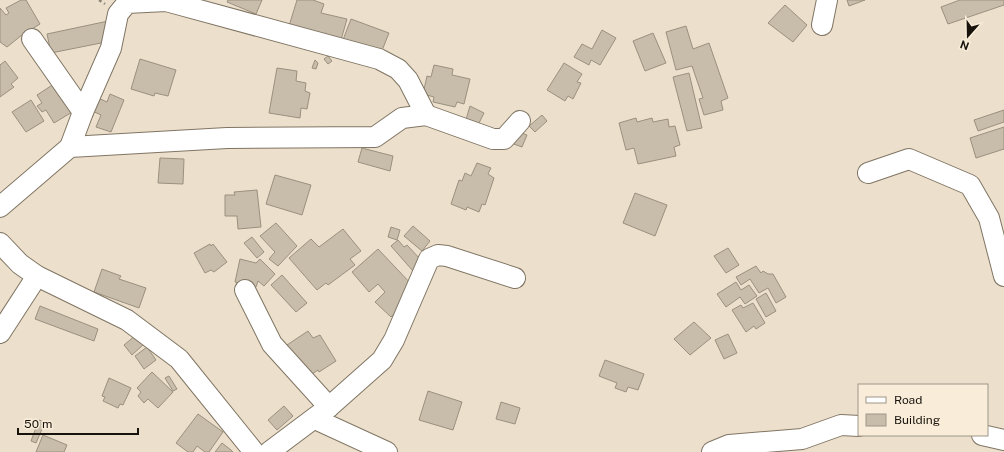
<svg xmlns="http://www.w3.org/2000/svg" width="1004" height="452" font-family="'Public Sans',sans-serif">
  <rect width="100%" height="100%" fill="#ece0cc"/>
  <g fill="#c8bdaa" stroke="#9b907e">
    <polygon points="21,0 26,0 40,24 22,35 7,47 0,42 0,8 6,15 9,13 6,8"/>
    <polygon points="228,0 262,0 256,14 227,2"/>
    <polygon points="297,0 313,0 324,4 321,13 347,19 341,40 289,26"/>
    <polygon points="847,0 865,0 849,6"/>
    <polygon points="960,0 1004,0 1004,5 948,24 941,7"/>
    <polygon points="785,5 807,25 793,42 768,23"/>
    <polygon points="351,19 389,33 381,53 341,45"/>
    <polygon points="113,20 111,41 51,53 47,34"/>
    <polygon points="686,26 693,49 709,43 728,98 721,101 723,110 704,115 699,99 703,98 692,66 676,70 666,32"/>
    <polygon points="602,30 616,38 600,65 591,60 589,65 574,57 582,44 592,49"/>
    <polygon points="653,33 666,63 645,71 633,41"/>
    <polygon points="328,56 332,61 328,64 324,59"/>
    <polygon points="140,59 176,70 168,96 155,93 154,96 131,89"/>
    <polygon points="315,60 318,63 316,69 312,68"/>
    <polygon points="5,61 18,78 11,84 14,87 0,97 0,65"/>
    <polygon points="564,63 582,74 577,82 581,83 573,99 568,96 565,101 547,90"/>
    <polygon points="434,65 453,69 452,75 470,79 464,104 457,102 455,107 433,102 434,97 423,94 427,76 431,77"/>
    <polygon points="277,68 297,71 296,81 306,83 305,91 310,93 307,109 301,108 300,118 269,113"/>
    <polygon points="689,73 702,128 687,131 673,77"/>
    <polygon points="57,82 74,111 54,123 46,110 42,112 37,106 42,103 37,95"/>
    <polygon points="110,94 124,100 111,132 96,127 101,115 90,110 96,97 107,102"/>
    <polygon points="31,100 44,121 26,132 12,112"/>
    <polygon points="470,106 484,113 477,127 465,123"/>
    <polygon points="1004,110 1004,122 978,131 974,120"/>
    <polygon points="542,115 547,121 535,132 529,126"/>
    <polygon points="636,118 637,122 652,118 653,122 668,119 669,127 675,126 680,145 674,147 676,156 638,164 634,148 626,150 619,123"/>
    <polygon points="1004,127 1004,149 976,158 970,138"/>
    <polygon points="516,131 527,135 522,147 511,143"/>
    <polygon points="362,148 393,156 390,171 358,162"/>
    <polygon points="160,158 184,159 183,184 158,183"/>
    <polygon points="477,163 491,168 488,174 494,178 485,205 482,204 479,212 467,207 466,210 451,204 459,180 462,181 465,173 471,176"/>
    <polygon points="275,175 311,185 302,215 266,204"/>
    <polygon points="257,190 261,227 238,229 237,216 225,216 225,195 235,195 234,192"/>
    <polygon points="635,193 667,205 655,236 623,223"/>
    <polygon points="276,223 297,246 278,266 269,259 275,252 260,236"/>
    <polygon points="413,226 430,241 422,251 404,236"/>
    <polygon points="391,227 400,230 397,240 388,237"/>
    <polygon points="343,229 361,251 350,259 355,265 328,285 326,283 317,290 289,258 311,239 319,247"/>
    <polygon points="252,237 264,252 257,258 244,243"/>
    <polygon points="398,240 404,247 407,245 420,259 417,262 420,265 413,271 391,246"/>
    <polygon points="210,244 211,246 213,244 227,262 214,272 211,270 205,273 194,253"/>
    <polygon points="728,248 739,265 726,273 714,256"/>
    <polygon points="378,249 414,287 407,300 391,317 375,302 385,292 378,284 369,292 352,272"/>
    <polygon points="240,259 256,263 260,259 275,274 264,286 258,281 256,287 235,282"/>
    <polygon points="756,266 761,273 763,271 768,274 773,274 786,297 776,303 768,288 759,293 750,279 741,285 736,277"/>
    <polygon points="102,269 121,276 119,279 146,288 139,308 94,292"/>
    <polygon points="282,275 307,303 296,312 271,285"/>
    <polygon points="736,282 741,290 749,285 757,296 745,304 740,297 726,307 717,294"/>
    <polygon points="766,293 776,311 766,317 756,299"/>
    <polygon points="753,303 765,323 756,329 754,326 746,332 732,310 741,305 743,308"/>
    <polygon points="40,306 98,329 94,341 35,319"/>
    <polygon points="694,322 711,338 690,355 674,339"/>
    <polygon points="308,331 313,338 320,335 336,361 319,372 318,370 309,376 284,347"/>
    <polygon points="728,334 737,353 724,359 715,340"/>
    <polygon points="136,335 144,344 132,355 124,345"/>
    <polygon points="147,347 156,360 144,369 135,356"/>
    <polygon points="605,360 644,374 638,390 628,387 626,392 615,388 617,383 599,376"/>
    <polygon points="152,372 173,392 158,408 148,399 144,403 138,396 141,392 137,388"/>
    <polygon points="169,376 177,389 173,391 165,378"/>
    <polygon points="109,378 131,388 123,405 120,404 118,408 103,401 105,397 102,396"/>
    <polygon points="428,391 462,402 453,430 419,420"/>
    <polygon points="501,402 520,408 515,424 496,419"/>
    <polygon points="284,406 293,416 277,430 268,420"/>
    <polygon points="198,414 223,432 209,452 205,452 197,446 193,452 188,452 176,443"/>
    <polygon points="39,420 45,422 36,443 31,441"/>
    <polygon points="43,435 67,445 64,452 36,452"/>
    <polygon points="222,443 231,450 233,452 215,452"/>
  </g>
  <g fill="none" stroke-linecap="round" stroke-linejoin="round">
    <defs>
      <g id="minor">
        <polyline points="822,25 827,0"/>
        <polyline points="32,39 83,112"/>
        <polyline points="70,147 83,112 111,48 118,14 127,3 166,1 379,59 398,69 408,80 426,115"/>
        <polyline points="868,173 909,159 970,185 989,218 1004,276"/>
        <polyline points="0,207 70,147 227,138 375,137 402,118 426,115 493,139 504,139 520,121"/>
        <polyline points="0,243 20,264 37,276 127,320 179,359 254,452"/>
        <polyline points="245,290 272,344 329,407"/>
        <polyline points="0,333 37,276"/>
        <polyline points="315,419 387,452"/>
        <polyline points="982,435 1004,440"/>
        <polyline points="269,452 329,407 382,360 394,340 429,259 438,255 447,256 515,278"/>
        <polyline points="712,452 729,445 802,439 841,425 859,426"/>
      </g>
    </defs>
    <use href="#minor" stroke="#807564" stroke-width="22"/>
    <polyline stroke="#8f8678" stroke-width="2.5" stroke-dasharray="3 3" stroke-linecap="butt" points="99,0 105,4"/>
    <use href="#minor" stroke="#fff" stroke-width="20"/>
  </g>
  <rect x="858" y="384" width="130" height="52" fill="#f9edd9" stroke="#9f9687"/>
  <rect x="866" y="397" width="20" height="6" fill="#ffffff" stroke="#9f9687"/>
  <text x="894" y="404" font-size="12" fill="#17130c">Road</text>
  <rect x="866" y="414" width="20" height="12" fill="#c8bdaa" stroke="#9f9687"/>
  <text x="894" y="424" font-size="12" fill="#17130c">Building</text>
  <g transform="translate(968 36) rotate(200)" stroke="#f9edd9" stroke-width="3" paint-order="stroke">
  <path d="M0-3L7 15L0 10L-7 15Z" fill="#17130c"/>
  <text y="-6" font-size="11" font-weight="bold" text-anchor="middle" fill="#17130c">N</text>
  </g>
  <path d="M18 428v6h120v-6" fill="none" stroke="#17130c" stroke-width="2"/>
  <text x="24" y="428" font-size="12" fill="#17130c" stroke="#f9edd9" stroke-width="3" paint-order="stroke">50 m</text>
</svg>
